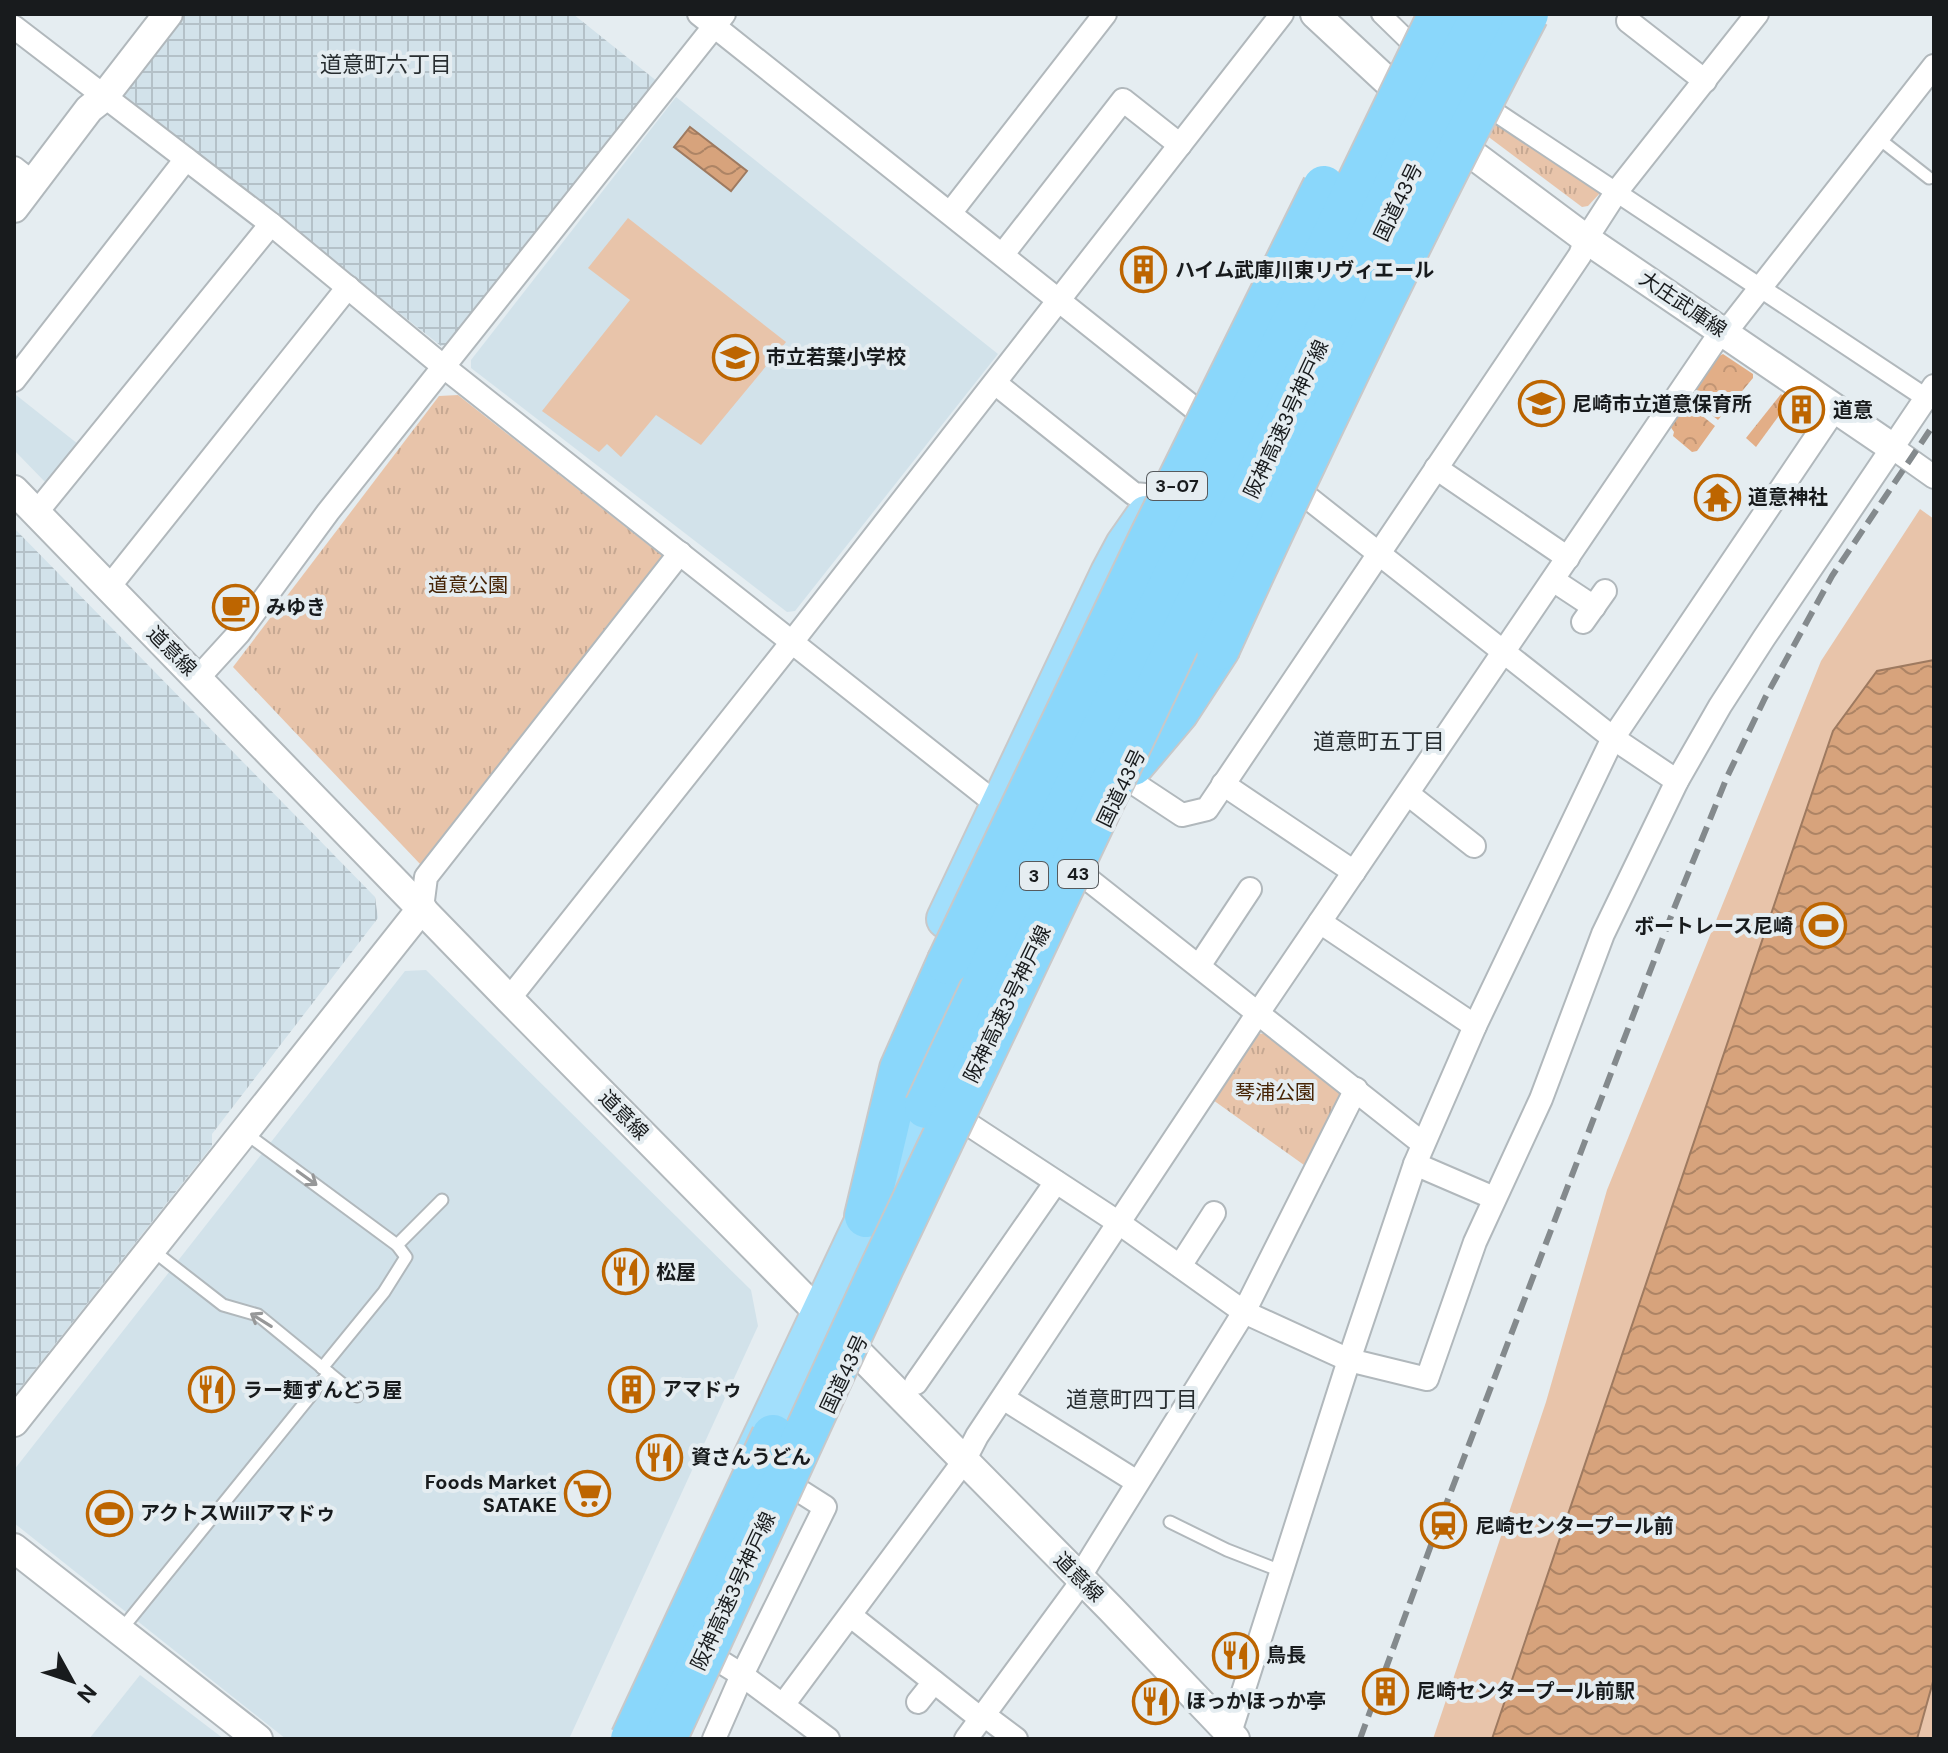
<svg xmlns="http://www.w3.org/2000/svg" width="1948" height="1753" font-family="'DM Sans','Noto Sans JP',sans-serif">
  <defs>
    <pattern id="industrial-grid" width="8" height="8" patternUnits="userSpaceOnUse" patternTransform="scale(2)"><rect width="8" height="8" fill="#d2e2ea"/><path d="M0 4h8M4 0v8" fill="none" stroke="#b4c1c8"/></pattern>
    <pattern id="forest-crowns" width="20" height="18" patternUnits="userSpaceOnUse" patternTransform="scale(2)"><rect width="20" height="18" fill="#e2ae87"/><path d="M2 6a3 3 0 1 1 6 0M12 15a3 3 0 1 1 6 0" fill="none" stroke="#c19574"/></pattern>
    <pattern id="park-tufts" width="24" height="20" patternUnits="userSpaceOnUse" patternTransform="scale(2)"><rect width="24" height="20" fill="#e8c4aa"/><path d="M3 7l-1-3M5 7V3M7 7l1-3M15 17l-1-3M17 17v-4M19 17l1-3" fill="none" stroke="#c6a892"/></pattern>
    <pattern id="water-waves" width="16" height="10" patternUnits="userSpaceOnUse" patternTransform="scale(2)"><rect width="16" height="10" fill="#d7a37c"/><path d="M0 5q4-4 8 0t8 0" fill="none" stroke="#ad8465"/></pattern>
  </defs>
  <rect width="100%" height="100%" fill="#e5edf1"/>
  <g fill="#d2e2ea">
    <polygon points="676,97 998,354 795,611 787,612 471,368 471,360"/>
    <polygon points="16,395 83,448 50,487 14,450 14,398"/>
    <polygon points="426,970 751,1290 758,1326 569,1739 286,1739 14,1523 14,1470 405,971"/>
    <polygon points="140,1675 224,1739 89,1739"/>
  </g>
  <g fill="url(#industrial-grid)">
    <polygon points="179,14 573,14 658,82 454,342 441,346 125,96 124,84"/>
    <polygon points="14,528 375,897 378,918 212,1134 212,1146 14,1396"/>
  </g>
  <g fill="#e8c4aa">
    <polygon points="628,218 786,342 701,445 656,415 621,457 607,444 599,452 542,411 630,300 588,268"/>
    <polygon points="1920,509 1934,519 1934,1739 1433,1739 1546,1402 1607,1190 1821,661"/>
  </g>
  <g fill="url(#forest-crowns)">
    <polygon points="1723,354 1753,374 1753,378 1718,420 1689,397 1715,358"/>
    <polygon points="1781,394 1789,402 1756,447 1746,438"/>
    <polygon points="1686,403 1715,426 1697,451 1692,452 1673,436 1674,432 1670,426"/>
  </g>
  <g fill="url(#park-tufts)">
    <polygon points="1482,111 1601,192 1588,206 1582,207 1474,126"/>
    <polygon points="458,395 665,558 421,865 233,667 439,396"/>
    <polygon points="1268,1033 1339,1086 1340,1097 1304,1165 1213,1100 1256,1034"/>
  </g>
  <g fill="url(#water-waves)" stroke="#9e7a60" stroke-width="2">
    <polygon points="690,127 747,171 731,191 674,147"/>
    <polygon points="1934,660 1934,1678 1917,1739 1492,1739 1833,731 1877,671"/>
  </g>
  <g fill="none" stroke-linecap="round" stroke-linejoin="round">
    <defs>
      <g id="service">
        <polyline points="1878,138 1929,178"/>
        <polyline points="244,1132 397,1245 406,1257 384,1292 322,1368"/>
        <polyline points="397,1245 442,1200"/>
        <polyline points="151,1249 223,1305 258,1315 357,1396"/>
        <polyline points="1170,1522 1227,1550 1281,1571"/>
        <polyline points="121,1630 329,1373"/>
      </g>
      <g id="pedestrian">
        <polyline points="1381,14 1422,54"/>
        <polyline points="1479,101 1926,398"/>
      </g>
      <g id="minor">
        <polyline points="699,14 1214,424"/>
        <polyline points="1628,21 1705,81"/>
        <polyline points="14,27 271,224 444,367 999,806"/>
        <polyline points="14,168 33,183"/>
        <polyline points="951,212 1105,14"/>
        <polyline points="1003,254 1123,100 1180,145"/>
        <polyline points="14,380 186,159"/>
        <polyline points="995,383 1134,494 1178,498"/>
        <polyline points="1893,448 1934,477"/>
        <polyline points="1436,468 1568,558"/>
        <polyline points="1307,497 1613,738 1677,781"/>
        <polyline points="36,513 271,224"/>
        <polyline points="1553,580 1594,607"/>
        <polyline points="109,587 348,287"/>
        <polyline points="1583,622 1605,591"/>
        <polyline points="198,678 239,633 328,512 724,14"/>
        <polyline points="1126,778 1182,815 1207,809 1580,255 1586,239 1617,191 1757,14"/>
        <polyline points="1223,784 1354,872"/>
        <polyline points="1408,794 1474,846"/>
        <polyline points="1079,872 1422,1143"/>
        <polyline points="422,908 426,877 680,553"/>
        <polyline points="1320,922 1475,1026"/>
        <polyline points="1199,966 1250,889"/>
        <polyline points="509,999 792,642 1282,14"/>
        <polyline points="962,1120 1119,1223 1244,1312 1349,1360 1427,1379 1475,1242 1541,1099 1603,934 1677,781 1720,706 1764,638 1934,386"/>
        <polyline points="1415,1164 1494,1198"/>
        <polyline points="1180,1266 1214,1213"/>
        <polyline points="916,1383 1056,1182"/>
        <polyline points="1003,1398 1137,1482"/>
        <polyline points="851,1616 981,1719"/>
        <polyline points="713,1657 742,1675 828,1739"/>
        <polyline points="918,1702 934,1682"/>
        <polyline points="783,1705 964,1461 977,1436 1258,1013 1714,342 1725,333 1934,66"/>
        <polyline points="984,1715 1016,1739"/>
        <polyline points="714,1739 742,1675 825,1507 792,1486"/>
        <polyline points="966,1739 1077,1588 1079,1578 1093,1555 1244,1312 1356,1089"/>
        <polyline points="1228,1739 1349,1360 1415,1164 1475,1026 1613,738 1835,409"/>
      </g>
      <g id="tertiary">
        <polyline points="1315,14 1414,106"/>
        <polyline points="1448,136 1586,239 1893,448"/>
        <polyline points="14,208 89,109 103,98 168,14"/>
        <polyline points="14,490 509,999 1111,1609 1235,1739"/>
        <polyline points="14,1422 422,908"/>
        <polyline points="14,1548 258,1739"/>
      </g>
      <g id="trunk">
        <polyline points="946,919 1110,573 1125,545 1146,515"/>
        <polyline points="751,1461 933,1075"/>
      </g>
      <g id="motorway">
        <polyline points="1133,764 1177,712 1218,649"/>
        <polyline points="866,1216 901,1069 948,963"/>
      </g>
    </defs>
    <use href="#service" stroke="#b1b8bc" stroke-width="15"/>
    <use href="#pedestrian" stroke="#b1b8bc" stroke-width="22"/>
    <use href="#minor" stroke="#b1b8bc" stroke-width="26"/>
    <use href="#tertiary" stroke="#b1b8bc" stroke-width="32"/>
    <use href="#trunk" stroke="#c8c8c9" stroke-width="42"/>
    <use href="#motorway" stroke="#c8c8c9" stroke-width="46"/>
    <use href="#service" stroke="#fff" stroke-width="11"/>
    <use href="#pedestrian" stroke="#fff" stroke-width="18"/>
    <use href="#minor" stroke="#fff" stroke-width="22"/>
    <use href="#tertiary" stroke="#fff" stroke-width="28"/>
    <use href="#trunk" stroke="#a2dffc" stroke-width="38"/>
    <use href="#motorway" stroke="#8ad7fb" stroke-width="42"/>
    <polyline stroke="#848a8d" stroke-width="6" stroke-dasharray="16 8" stroke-linecap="butt" points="1360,1739 1442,1515 1675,906 1727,777 1765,698 1832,576 1934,424"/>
    <defs>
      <g id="motorway-bridge">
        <path d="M1218,649C1316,434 1418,223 1527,14"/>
        <polyline points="948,963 1150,539 1324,187"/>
        <polyline points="926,1107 1352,196 1440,14"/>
        <polyline points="632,1739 773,1436"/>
        <polyline points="665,1739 882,1267 1377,224 1426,122 1483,14"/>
      </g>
    </defs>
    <use href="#motorway-bridge" stroke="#c8c8c9" stroke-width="46" stroke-linecap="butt"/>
    <use href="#motorway-bridge" stroke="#8ad7fb" stroke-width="42"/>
  </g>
  <defs><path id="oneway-shaft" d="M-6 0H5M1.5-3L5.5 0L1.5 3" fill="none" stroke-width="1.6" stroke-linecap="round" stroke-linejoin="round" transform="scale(2)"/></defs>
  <g stroke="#979899">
    <use href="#oneway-shaft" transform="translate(307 1178) rotate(36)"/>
    <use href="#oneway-shaft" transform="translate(261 1320) rotate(-148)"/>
  </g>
  <defs>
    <symbol id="building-ring" viewBox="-11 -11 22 22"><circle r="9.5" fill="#e5edf1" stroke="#bd6500" stroke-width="1.5"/><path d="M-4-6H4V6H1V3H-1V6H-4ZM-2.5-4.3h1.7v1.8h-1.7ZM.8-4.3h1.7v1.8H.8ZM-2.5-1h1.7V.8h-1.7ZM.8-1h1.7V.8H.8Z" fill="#bd6500"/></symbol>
    <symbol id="school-ring" viewBox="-11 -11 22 22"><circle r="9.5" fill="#e5edf1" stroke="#bd6500" stroke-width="1.5"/><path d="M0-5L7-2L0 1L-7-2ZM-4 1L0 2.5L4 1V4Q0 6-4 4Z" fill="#bd6500"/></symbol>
    <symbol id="temple-ring" viewBox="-11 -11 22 22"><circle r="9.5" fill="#e5edf1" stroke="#bd6500" stroke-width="1.5"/><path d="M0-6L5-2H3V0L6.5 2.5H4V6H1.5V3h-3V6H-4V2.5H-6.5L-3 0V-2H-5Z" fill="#bd6500"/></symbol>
    <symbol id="cafe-ring" viewBox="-11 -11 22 22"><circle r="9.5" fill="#e5edf1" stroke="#bd6500" stroke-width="1.5"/><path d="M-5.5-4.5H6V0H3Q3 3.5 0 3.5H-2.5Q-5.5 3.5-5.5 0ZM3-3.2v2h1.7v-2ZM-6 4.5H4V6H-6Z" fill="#bd6500"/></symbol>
    <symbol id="stadium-ring" viewBox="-11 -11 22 22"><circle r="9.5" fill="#e5edf1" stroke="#bd6500" stroke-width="1.5"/><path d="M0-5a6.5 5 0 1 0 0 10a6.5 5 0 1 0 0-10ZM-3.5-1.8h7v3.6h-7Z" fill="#bd6500"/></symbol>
    <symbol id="restaurant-ring" viewBox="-11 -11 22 22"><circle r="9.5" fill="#e5edf1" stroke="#bd6500" stroke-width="1.5"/><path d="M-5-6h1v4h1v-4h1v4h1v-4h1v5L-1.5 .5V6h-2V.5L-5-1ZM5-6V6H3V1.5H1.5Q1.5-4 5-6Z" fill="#bd6500"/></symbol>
    <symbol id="supermarket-ring" viewBox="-11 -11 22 22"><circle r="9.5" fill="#e5edf1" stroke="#bd6500" stroke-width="1.5"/><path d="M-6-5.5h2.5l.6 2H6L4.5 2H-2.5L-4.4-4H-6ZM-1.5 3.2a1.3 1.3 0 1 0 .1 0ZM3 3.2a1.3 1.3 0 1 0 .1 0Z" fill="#bd6500"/></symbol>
    <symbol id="station-ring" viewBox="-11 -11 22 22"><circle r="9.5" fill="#e5edf1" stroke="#bd6500" stroke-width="1.5"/><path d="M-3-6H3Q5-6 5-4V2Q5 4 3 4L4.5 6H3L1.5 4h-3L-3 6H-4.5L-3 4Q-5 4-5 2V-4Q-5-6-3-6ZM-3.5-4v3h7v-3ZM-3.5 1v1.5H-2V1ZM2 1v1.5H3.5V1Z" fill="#bd6500"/></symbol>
  </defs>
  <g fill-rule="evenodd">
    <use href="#building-ring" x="1118" y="244" width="51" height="51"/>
    <use href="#school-ring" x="710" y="332" width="51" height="51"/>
    <use href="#school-ring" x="1516" y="378" width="51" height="51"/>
    <use href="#building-ring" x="1776" y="384" width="51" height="51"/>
    <use href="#temple-ring" x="1692" y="472" width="51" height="51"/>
    <use href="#cafe-ring" x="210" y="582" width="51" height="51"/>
    <use href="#stadium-ring" x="1798" y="900" width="51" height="51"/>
    <use href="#restaurant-ring" x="600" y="1246" width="51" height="51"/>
    <use href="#building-ring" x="606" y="1364" width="51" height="51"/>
    <use href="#restaurant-ring" x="186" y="1364" width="51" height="51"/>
    <use href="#restaurant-ring" x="634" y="1432" width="51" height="51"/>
    <use href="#supermarket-ring" x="562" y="1468" width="51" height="51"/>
    <use href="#stadium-ring" x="84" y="1488" width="51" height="51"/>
    <use href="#station-ring" x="1418" y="1500" width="51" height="51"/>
    <use href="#restaurant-ring" x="1210" y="1630" width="51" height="51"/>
    <use href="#building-ring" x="1360" y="1666" width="51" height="51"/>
    <use href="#restaurant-ring" x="1130" y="1676" width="51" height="51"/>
  </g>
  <g text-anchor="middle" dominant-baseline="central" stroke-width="8" stroke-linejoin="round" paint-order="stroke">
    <g fill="#e5edf1" stroke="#565a5d" stroke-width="2">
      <rect x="1147" y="472" width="60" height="28" rx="6"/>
      <rect x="1058" y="860" width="40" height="28" rx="6"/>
      <rect x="1020" y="862" width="28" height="28" rx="6"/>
    </g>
    <g font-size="18" font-weight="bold" fill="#181b1d">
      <text x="1177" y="486">3-07</text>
      <text x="1078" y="874">43</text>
      <text x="1034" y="876">3</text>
    </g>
    <g font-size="20" fill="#181b1d" stroke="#e5edf1">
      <text transform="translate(1398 202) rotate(-64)">国道43号</text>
      <text transform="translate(1683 304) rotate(34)">大庄武庫線</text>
      <text transform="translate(1286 419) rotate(-65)">阪神高速3号神戸線</text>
      <text transform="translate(172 651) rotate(45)">道意線</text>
      <text transform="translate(1121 788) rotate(-64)">国道43号</text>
      <text transform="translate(1007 1004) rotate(-64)">阪神高速3号神戸線</text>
      <text transform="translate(624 1115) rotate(45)">道意線</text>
      <text transform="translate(844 1374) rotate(-65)">国道43号</text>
      <text transform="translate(1079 1577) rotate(45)">道意線</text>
      <text transform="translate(733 1591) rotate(-65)">阪神高速3号神戸線</text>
    </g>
    <g font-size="20" font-weight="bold" fill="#181b1d" stroke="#e5edf1" text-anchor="start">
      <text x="1175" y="270">ハイム武庫川東リヴィエール</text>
      <text x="766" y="357">市立若葉小学校</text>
      <text x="1572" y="404">尼崎市立道意保育所</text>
      <text x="1833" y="410">道意</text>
      <text x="1748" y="497">道意神社</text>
      <text x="266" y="607">みゆき</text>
      <text x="1793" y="926" text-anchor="end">ボートレース尼崎</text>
      <text x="656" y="1272">松屋</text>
      <text x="662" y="1389">アマドゥ</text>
      <text x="243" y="1390">ラー麺ずんどう屋</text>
      <text x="691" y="1457">資さんうどん</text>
      <text x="557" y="1482" text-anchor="end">Foods Market<tspan x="557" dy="23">SATAKE</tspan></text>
      <text x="140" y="1513">アクトスWillアマドゥ</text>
      <text x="1475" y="1526">尼崎センタープール前</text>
      <text x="1266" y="1655">鳥長</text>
      <text x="1416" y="1691">尼崎センタープール前駅</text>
      <text x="1186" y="1701">ほっかほっか亭</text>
    </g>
    <g font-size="20" fill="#462405" stroke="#e5edf1">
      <text x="468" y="585">道意公園</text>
      <text x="1275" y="1092">琴浦公園</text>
    </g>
    <g font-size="22" fill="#282e31" stroke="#e5edf1">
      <text x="386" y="64">道意町六丁目</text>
      <text x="1379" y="741">道意町五丁目</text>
      <text x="1132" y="1399">道意町四丁目</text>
    </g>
  </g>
  <rect width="1948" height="1753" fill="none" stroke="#181b1d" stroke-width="32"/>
  <g transform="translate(72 1681) rotate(130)" stroke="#e5edf1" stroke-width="6" paint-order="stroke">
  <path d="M0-6L14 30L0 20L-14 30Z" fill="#181b1d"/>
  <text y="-12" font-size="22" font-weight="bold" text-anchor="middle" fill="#181b1d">N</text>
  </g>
</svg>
